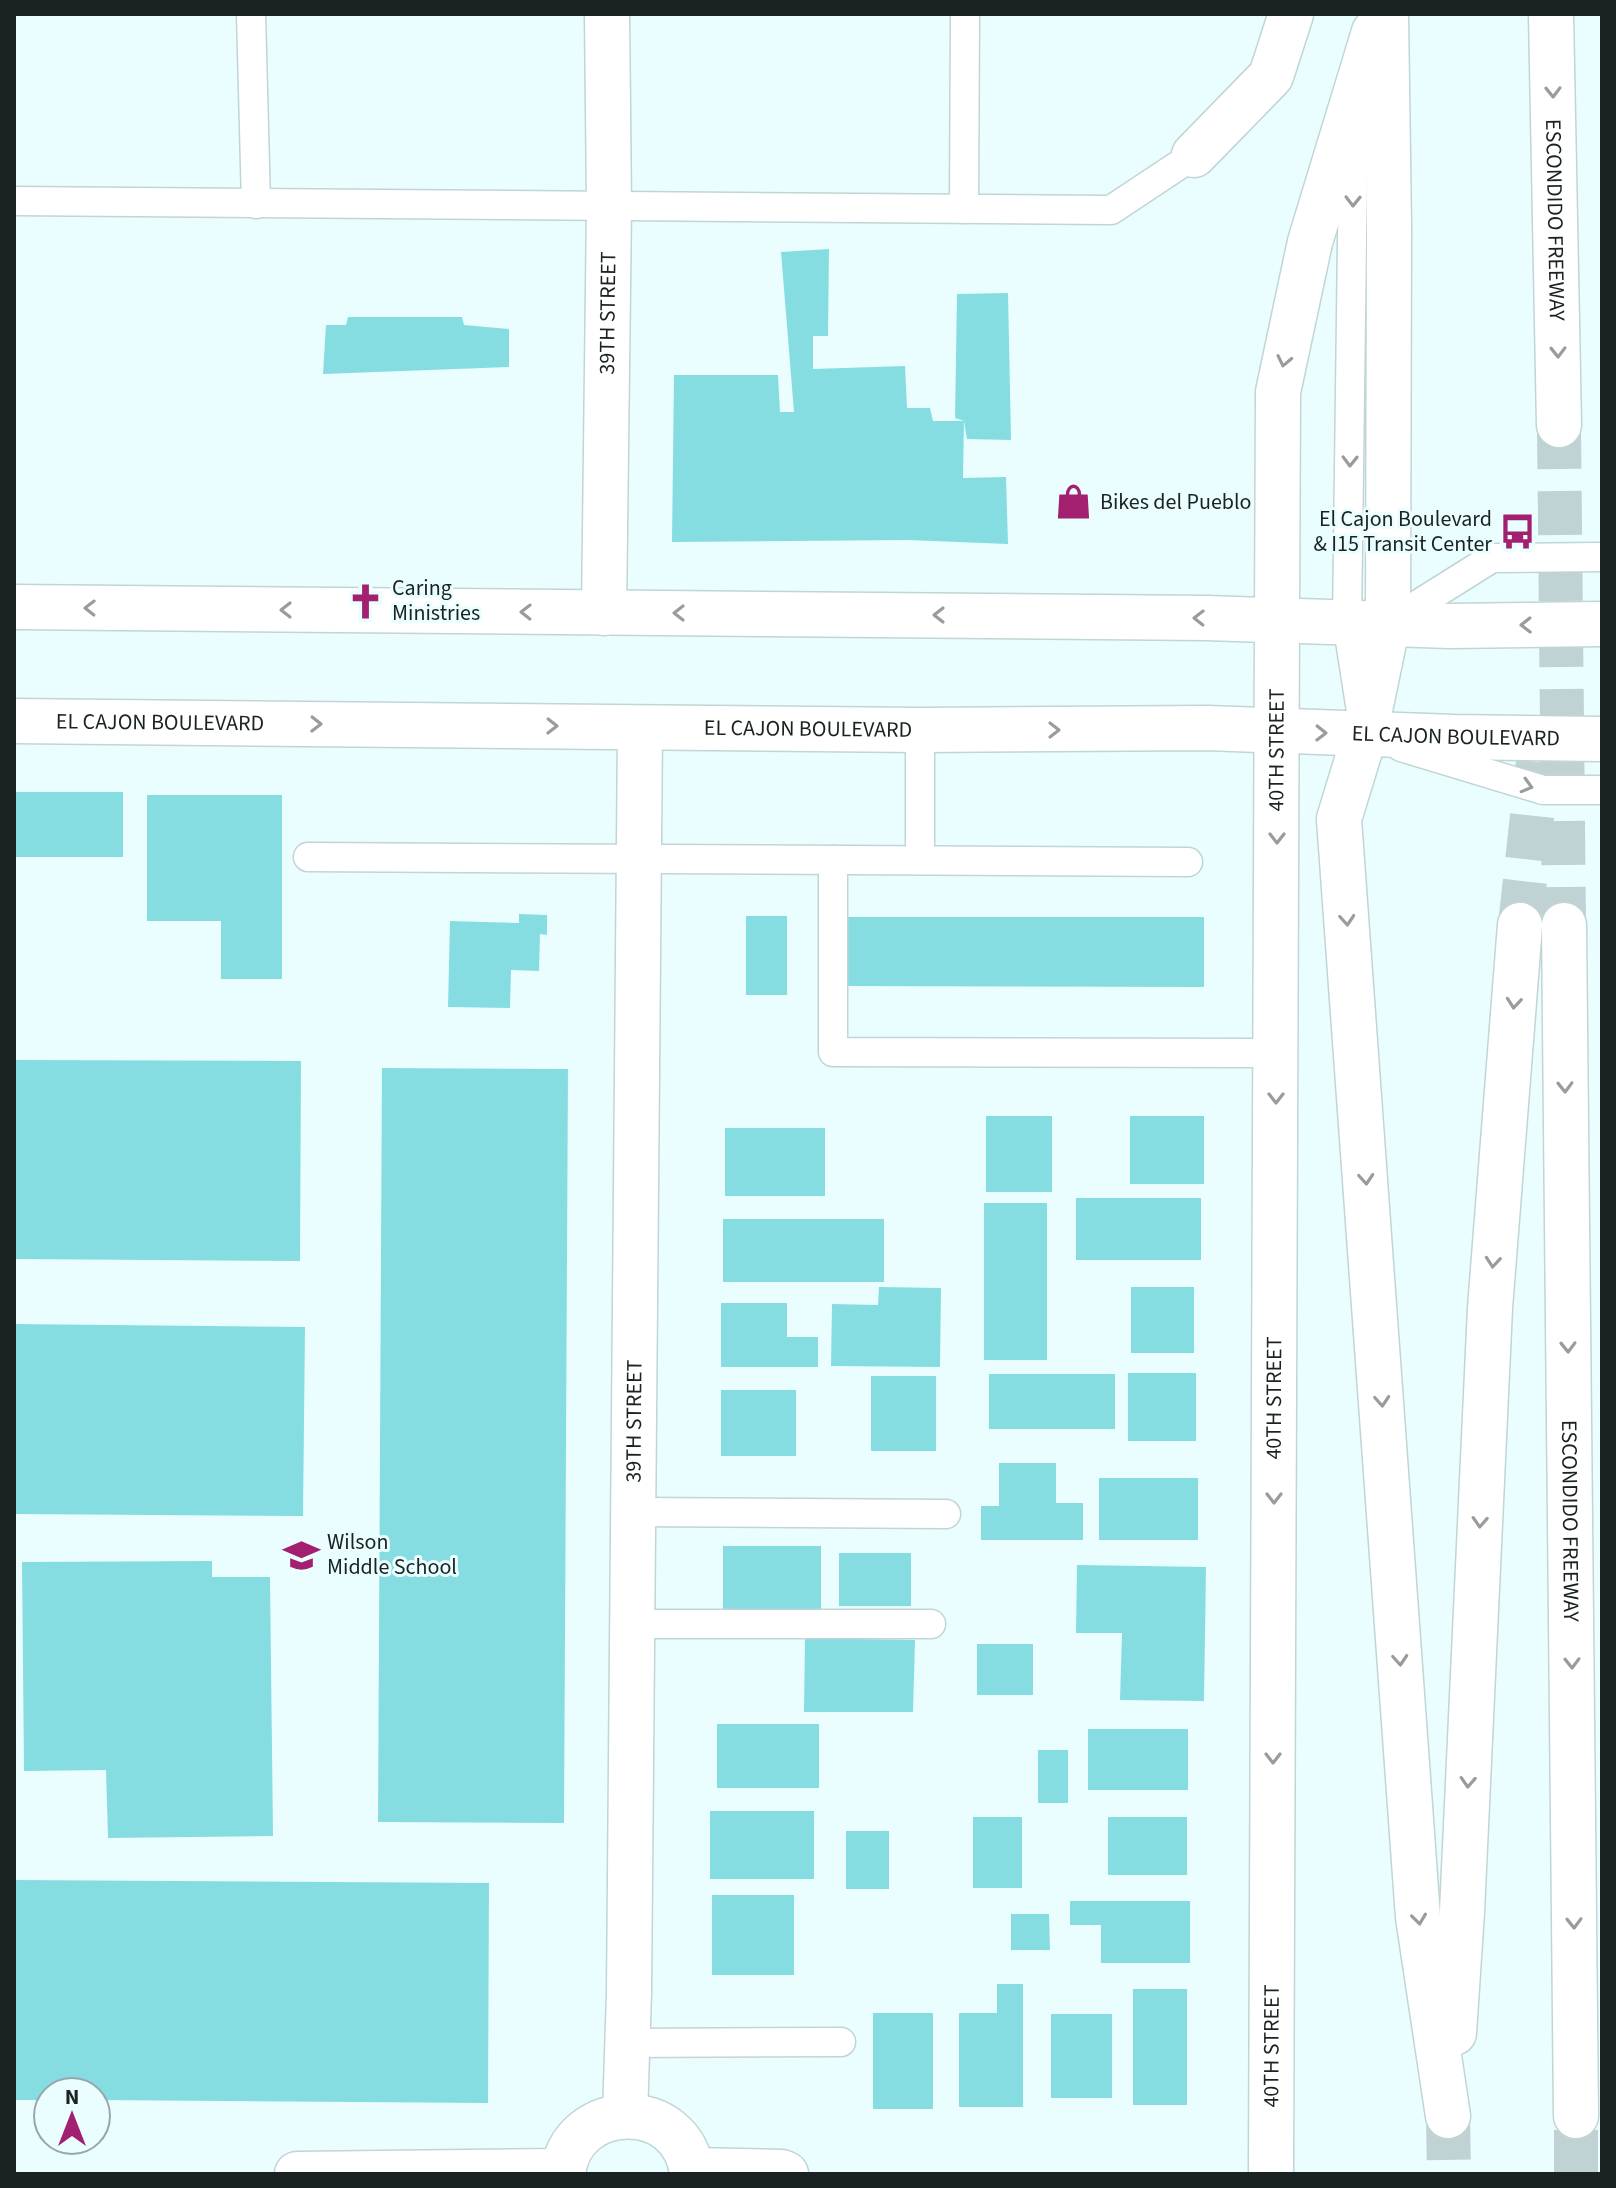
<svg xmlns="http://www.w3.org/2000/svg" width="1616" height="2188" font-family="'Source Sans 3',sans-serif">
  <rect width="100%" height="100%" fill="#eafeff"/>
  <g fill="#86dde1">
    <polygon points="829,249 828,336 813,336 813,369 905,366 907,408 930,408 933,421 964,421 963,478 1006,477 1008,544 908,540 672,542 674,375 778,375 780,412 794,412 781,252"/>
    <polygon points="1008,293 1011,440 967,439 964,421 955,418 957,294"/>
    <polygon points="348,317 462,317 464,325 509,329 509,367 323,374 326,325 346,325"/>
    <rect x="14" y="792" width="109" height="65"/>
    <polygon points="147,795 282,795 282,979 221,979 221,921 147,921"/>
    <polygon points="519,914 547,915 547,935 540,934 539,971 511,970 510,1008 448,1007 450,921 519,923"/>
    <rect x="746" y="916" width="41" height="79"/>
    <polygon points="844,917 1204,917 1204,987 843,986"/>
    <polygon points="14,1060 301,1061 300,1261 14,1259"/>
    <polygon points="382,1068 568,1069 564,1823 378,1822"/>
    <rect x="986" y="1116" width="66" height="76"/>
    <rect x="1130" y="1116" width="74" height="68"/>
    <rect x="725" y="1128" width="100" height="68"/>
    <rect x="1076" y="1198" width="125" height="62"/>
    <rect x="984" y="1203" width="63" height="157"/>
    <rect x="723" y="1219" width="161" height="63"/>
    <polygon points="879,1287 941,1288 940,1367 831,1366 832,1304 878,1305"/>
    <rect x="1131" y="1287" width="63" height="66"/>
    <polygon points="721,1303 787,1303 787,1337 818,1337 818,1367 721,1367"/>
    <polygon points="14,1324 305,1327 303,1516 14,1514"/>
    <rect x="1128" y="1373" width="68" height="68"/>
    <rect x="989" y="1374" width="126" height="55"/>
    <rect x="871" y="1376" width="65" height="75"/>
    <rect x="721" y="1390" width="75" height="66"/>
    <polygon points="999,1463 1056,1463 1056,1503 1083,1503 1083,1540 981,1540 981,1506 999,1506"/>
    <rect x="1099" y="1478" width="99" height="62"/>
    <rect x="723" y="1546" width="98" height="64"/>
    <rect x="839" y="1553" width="72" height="53"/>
    <polygon points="212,1561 212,1577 270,1577 273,1836 108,1838 106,1770 24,1771 22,1562"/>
    <polygon points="1077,1565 1206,1567 1204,1701 1120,1700 1122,1633 1076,1633"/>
    <polygon points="805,1638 915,1640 913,1712 804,1712"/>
    <rect x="977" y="1644" width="56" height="51"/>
    <rect x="717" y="1724" width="102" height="64"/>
    <rect x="1088" y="1729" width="100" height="61"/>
    <rect x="1038" y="1750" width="30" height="53"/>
    <rect x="710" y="1811" width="104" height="68"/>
    <rect x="973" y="1817" width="49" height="71"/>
    <rect x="1108" y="1817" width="79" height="58"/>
    <rect x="846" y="1831" width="43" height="58"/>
    <polygon points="14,1880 489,1883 488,2103 96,2100 96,2092 48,2092 48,2100 14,2100"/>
    <rect x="712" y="1895" width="82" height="80"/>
    <polygon points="1070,1901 1190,1901 1190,1963 1101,1963 1101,1925 1070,1925"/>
    <polygon points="1011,1914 1049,1914 1050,1950 1011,1950"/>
    <polygon points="997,1984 1023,1984 1023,2107 959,2107 959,2013 997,2013"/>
    <rect x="1133" y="1989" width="54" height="116"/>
    <rect x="873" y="2013" width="60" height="96"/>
    <rect x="1051" y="2014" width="61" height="84"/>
  </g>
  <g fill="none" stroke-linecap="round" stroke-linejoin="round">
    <g stroke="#c0d2d3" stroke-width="44" stroke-dasharray="44 22" stroke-linecap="butt">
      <polyline points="1559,425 1564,925"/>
      <polyline points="1520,925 1538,762"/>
      <polyline points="1448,2116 1449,2174"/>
      <polyline points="1576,2174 1576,2116"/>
    </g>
    <defs>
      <g id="service">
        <polyline points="251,14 256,204"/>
        <polyline points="1358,139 1353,163 1347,622 1361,711"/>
        <polyline points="14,201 1111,210 1194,155"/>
        <polyline points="964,209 965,14"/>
        <polyline points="1390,622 1492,558 1602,557"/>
        <polyline points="920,730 920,859"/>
        <polyline points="1401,747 1543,790 1602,790"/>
        <polyline points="308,857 1188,862"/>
        <polyline points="833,860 833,1052 1276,1053"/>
        <polyline points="633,1512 946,1514"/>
        <polyline points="633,1624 931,1624"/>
        <polyline points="627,2043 841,2042"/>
      </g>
      <g id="minor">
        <polyline points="1194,155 1271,76 1291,14"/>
        <path id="s1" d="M604,613L609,206L607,14"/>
        <path id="s2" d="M625,2115L629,1993L640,728"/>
      </g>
      <g id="tertiary">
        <path id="s3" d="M1271,2174L1277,620"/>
      </g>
      <g id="secondary">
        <polyline points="692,2170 782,2172 786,2174"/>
        <polyline points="297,2174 563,2171"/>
        <path d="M563,2174C570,2099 684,2096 692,2174"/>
      </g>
      <g id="primary">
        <polyline points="14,607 1207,618 1450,626 1602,624"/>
        <path id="s4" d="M14,721L920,730L1207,728L1454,737L1602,739"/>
      </g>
      <g id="motorway">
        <polyline points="1386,14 1389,228 1388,623 1365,734 1339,819 1418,1917 1448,2116"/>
        <path id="s5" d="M1551,14L1559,425"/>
        <polyline points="1277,620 1278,392 1310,242 1374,32"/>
        <path id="s6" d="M1564,925L1576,2116"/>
        <polyline points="1454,2033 1462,1912 1490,1308 1520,925"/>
      </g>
    </defs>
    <use href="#service" stroke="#c1d5d6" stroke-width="31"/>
    <use href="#minor" stroke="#c1d5d6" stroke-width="47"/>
    <use href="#tertiary" stroke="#c1d5d6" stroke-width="47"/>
    <use href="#secondary" stroke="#c1d5d6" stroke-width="47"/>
    <use href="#primary" stroke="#c1d5d6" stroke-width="47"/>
    <use href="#motorway" stroke="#c1d5d6" stroke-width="47"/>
    <use href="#service" stroke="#fff" stroke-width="28"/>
    <use href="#minor" stroke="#fff" stroke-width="44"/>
    <use href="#tertiary" stroke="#fff" stroke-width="44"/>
    <use href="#secondary" stroke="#fff" stroke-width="44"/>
    <use href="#primary" stroke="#fff" stroke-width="44"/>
    <use href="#motorway" stroke="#fff" stroke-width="44"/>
  </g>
  <defs><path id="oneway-chevron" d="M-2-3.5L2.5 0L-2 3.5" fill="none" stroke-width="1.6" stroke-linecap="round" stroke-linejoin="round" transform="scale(2)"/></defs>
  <g stroke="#989c9c">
    <use href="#oneway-chevron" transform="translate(1553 92) rotate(89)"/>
    <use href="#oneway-chevron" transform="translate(1353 201) rotate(91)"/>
    <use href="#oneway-chevron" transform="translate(1558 352) rotate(89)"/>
    <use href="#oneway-chevron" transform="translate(1284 361) rotate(102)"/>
    <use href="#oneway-chevron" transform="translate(1350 461) rotate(91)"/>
    <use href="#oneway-chevron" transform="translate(90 608) rotate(-179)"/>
    <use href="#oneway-chevron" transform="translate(286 610) rotate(-180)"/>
    <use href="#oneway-chevron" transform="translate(526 612) rotate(-179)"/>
    <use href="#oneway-chevron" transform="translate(679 613) rotate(-180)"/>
    <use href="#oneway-chevron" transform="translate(939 615) rotate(-180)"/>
    <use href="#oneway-chevron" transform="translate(1199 618) rotate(-179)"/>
    <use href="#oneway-chevron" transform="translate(1526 625) rotate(179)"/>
    <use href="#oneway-chevron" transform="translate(316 724) rotate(1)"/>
    <use href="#oneway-chevron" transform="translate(552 726) rotate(1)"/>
    <use href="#oneway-chevron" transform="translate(1054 730)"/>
    <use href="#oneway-chevron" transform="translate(1321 733) rotate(1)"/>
    <use href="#oneway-chevron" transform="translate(1527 786) rotate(16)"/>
    <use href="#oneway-chevron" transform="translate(1277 838) rotate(90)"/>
    <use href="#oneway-chevron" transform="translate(1347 920) rotate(86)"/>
    <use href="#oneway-chevron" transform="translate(1514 1003) rotate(95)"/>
    <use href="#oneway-chevron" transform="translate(1565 1087) rotate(89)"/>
    <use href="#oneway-chevron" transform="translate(1276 1098) rotate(90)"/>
    <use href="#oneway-chevron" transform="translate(1366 1179) rotate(86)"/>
    <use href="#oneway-chevron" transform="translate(1493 1262) rotate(95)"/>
    <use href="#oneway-chevron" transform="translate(1568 1347) rotate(89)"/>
    <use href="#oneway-chevron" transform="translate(1382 1401) rotate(86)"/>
    <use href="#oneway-chevron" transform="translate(1274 1498) rotate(90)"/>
    <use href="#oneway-chevron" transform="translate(1480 1522) rotate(93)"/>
    <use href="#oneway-chevron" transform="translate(1400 1660) rotate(86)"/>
    <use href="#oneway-chevron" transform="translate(1572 1663) rotate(89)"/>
    <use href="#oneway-chevron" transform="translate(1273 1758) rotate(90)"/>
    <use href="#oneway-chevron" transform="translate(1468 1782) rotate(93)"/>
    <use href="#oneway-chevron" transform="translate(1419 1919) rotate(83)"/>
    <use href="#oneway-chevron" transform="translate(1574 1923) rotate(89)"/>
  </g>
  <defs>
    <symbol id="shop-bare" viewBox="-9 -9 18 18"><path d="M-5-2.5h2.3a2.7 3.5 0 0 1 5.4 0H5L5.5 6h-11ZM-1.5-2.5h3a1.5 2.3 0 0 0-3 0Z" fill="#a2206f" stroke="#eafeff" stroke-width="2.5" paint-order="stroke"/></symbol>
    <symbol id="bus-bare" viewBox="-9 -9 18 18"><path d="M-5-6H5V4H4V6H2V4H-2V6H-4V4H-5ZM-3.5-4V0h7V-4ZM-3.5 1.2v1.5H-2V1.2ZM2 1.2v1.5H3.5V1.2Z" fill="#a2206f" stroke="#eafeff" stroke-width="2.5" paint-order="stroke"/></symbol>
    <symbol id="church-bare" viewBox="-9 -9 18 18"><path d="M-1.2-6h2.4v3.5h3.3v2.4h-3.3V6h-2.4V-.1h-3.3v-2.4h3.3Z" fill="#a2206f" stroke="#eafeff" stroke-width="2.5" paint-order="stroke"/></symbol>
    <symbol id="school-bare" viewBox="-9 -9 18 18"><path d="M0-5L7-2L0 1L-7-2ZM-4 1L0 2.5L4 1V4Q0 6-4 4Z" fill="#a2206f" stroke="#eafeff" stroke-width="2.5" paint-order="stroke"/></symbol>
  </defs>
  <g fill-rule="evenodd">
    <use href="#shop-bare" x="1048" y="476" width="51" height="51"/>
    <use href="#bus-bare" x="1492" y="506" width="51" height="51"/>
    <use href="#church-bare" x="340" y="576" width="51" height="51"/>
    <use href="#school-bare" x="276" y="1530" width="51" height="51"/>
  </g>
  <g text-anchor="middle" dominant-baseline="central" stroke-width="6" stroke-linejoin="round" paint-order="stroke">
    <g font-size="22" fill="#1a2222" stroke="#eafeff">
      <text stroke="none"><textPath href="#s5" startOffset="206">ESCONDIDO FREEWAY</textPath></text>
      <text stroke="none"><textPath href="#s1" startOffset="300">39TH STREET</textPath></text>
      <text stroke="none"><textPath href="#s4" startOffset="146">EL CAJON BOULEVARD</textPath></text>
      <text stroke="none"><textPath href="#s4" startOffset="794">EL CAJON BOULEVARD</textPath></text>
      <text stroke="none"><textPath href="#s4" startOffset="1442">EL CAJON BOULEVARD</textPath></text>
      <text stroke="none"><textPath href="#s3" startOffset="1424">40TH STREET</textPath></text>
      <text stroke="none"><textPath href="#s3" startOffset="776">40TH STREET</textPath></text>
      <text stroke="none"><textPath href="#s2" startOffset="694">39TH STREET</textPath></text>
      <text stroke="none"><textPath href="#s6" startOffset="596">ESCONDIDO FREEWAY</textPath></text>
      <text stroke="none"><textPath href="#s3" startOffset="128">40TH STREET</textPath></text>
    </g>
    <g font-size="22" fill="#1a2222" stroke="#eafeff" text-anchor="start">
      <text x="1100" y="502">Bikes del Pueblo</text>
      <text x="1492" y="519" text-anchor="end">El Cajon Boulevard<tspan x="1492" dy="25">&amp; I15 Transit Center</tspan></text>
      <text x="392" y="588">Caring<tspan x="392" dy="25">Ministries</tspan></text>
      <text x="327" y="1542">Wilson<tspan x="327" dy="25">Middle School</tspan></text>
    </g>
  </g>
  <rect width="1616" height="2188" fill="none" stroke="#1a2222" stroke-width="32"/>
  <g transform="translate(72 2116)"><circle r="38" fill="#eafeff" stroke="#97a6a7" stroke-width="2"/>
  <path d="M0-6L14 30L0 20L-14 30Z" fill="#a2206f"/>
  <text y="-12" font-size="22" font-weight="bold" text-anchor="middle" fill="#1a2222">N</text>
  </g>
</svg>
